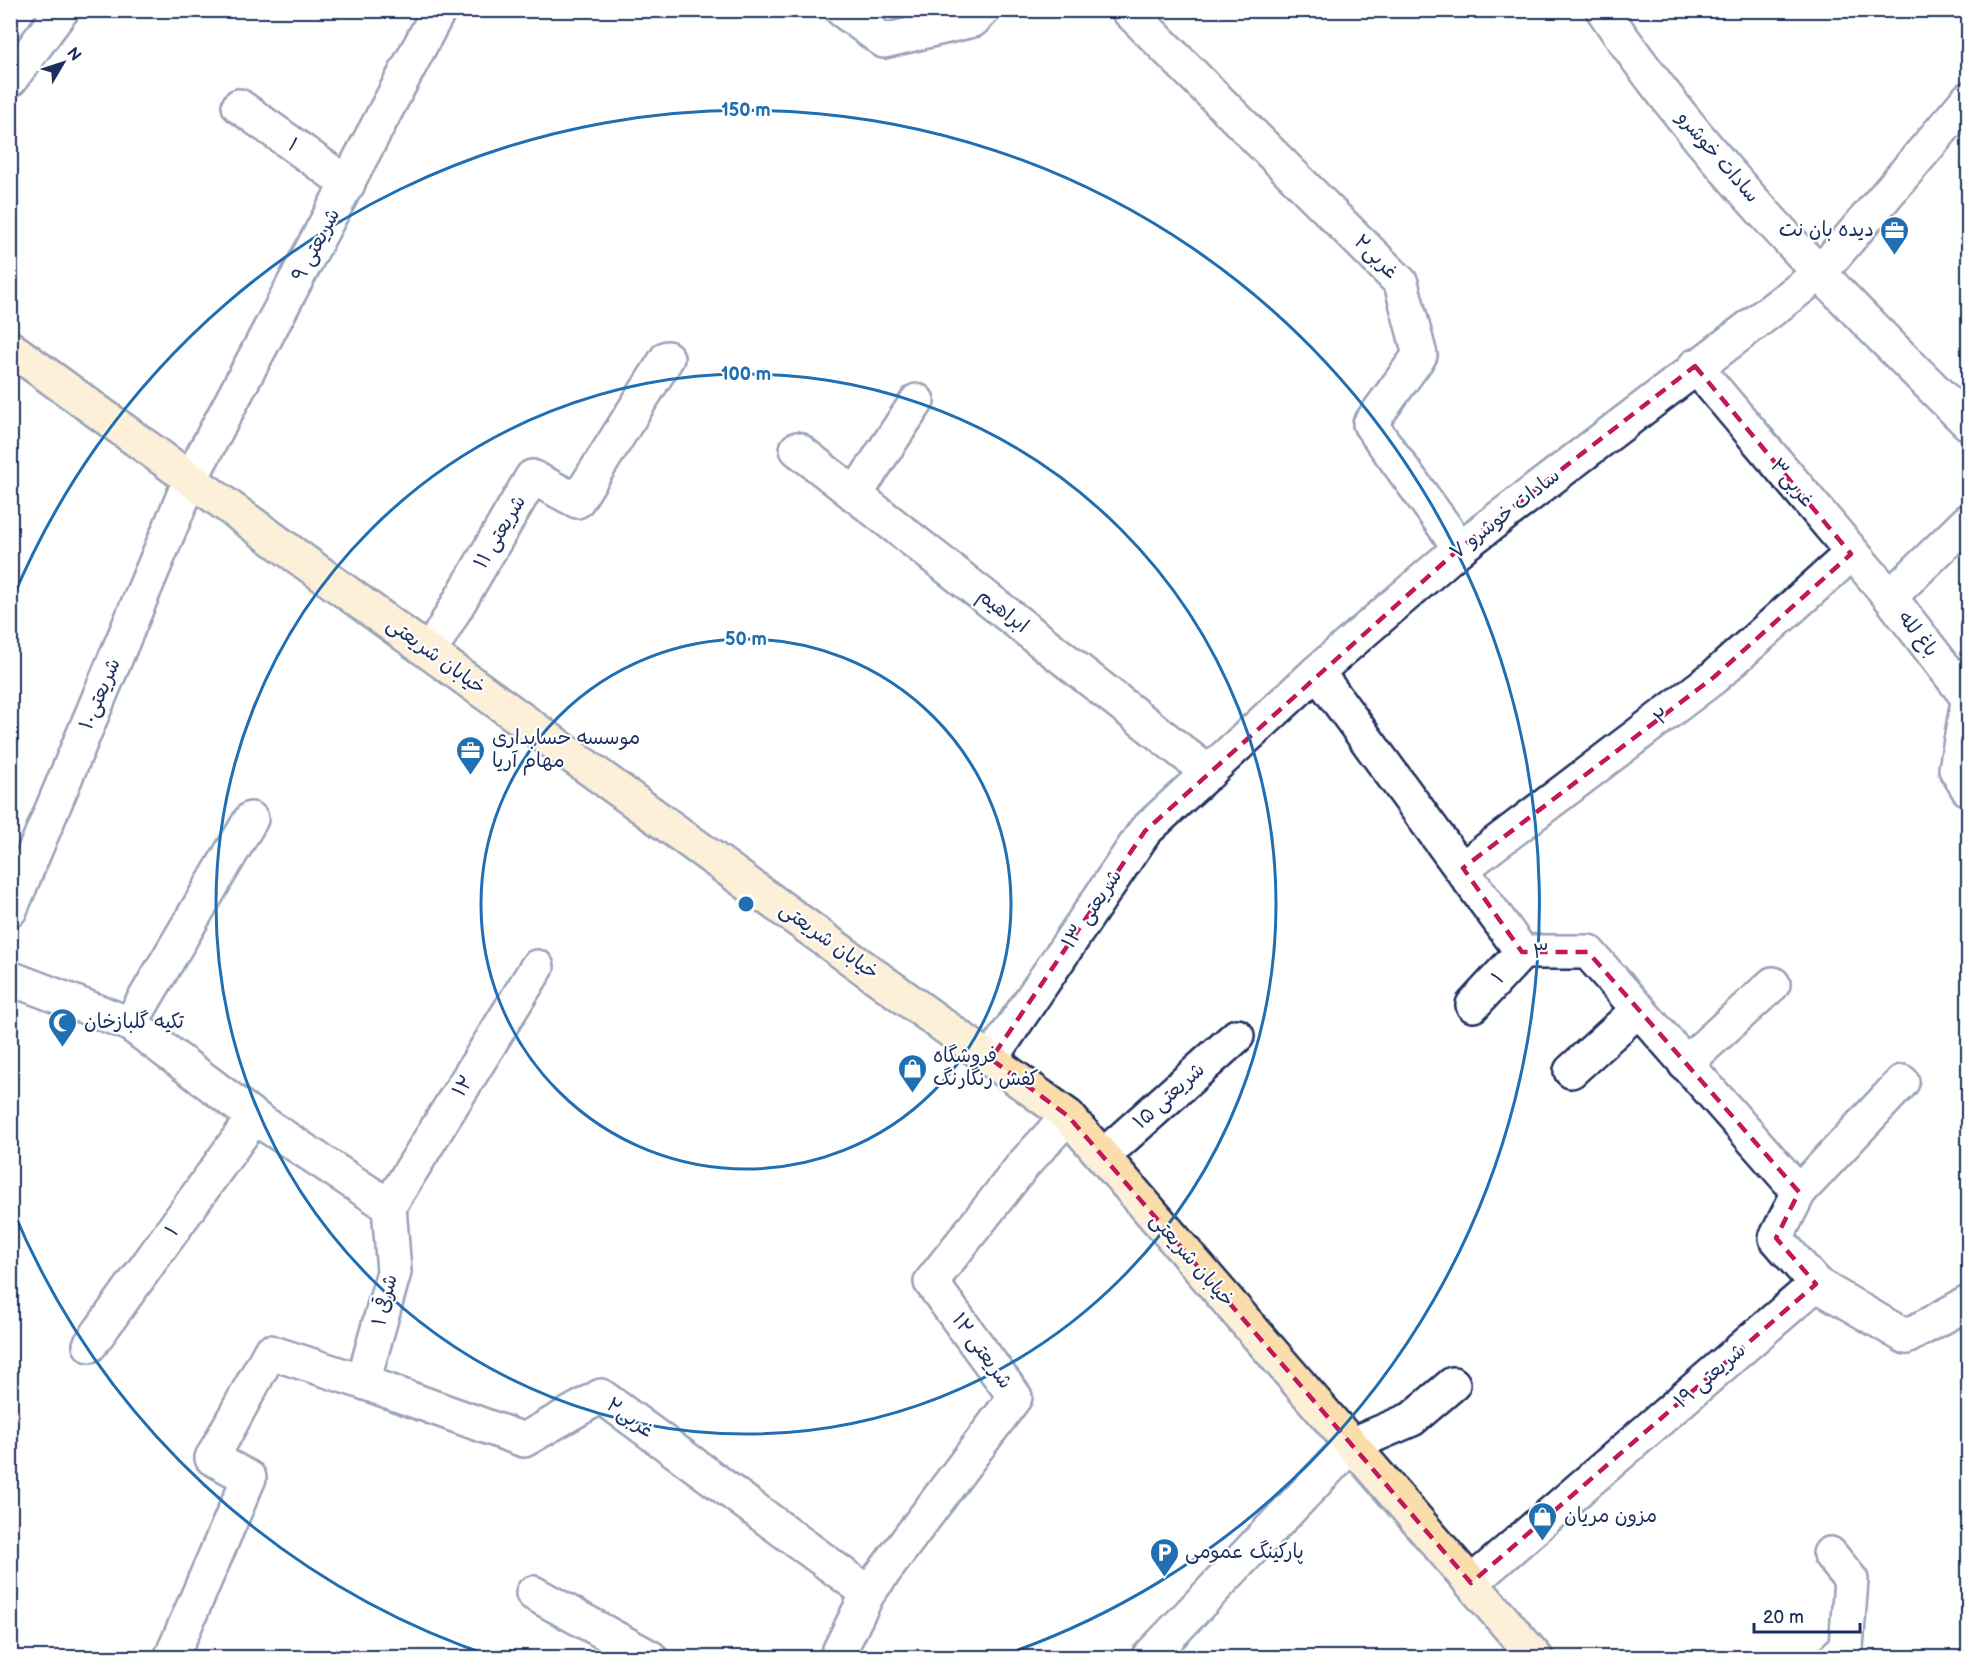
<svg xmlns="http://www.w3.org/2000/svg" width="1979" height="1668" font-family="'Balsamiq Sans','Playpen Sans Arabic',sans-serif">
  <rect width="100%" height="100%" fill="#fff"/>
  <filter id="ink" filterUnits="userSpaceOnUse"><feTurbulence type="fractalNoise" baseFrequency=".0167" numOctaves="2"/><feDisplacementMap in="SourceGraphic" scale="12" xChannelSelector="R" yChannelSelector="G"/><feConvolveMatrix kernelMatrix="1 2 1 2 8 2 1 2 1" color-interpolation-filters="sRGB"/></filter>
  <g filter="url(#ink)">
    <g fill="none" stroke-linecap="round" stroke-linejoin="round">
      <defs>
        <g id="minor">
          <polyline points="842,10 884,41 973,20 983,10"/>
          <polyline points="1128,10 1401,283 1420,355 1370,424 1460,548"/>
          <path d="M1603,10C1705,162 1839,295 1968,423"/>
          <polyline points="10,80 62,10"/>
          <polyline points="239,106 348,184"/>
          <polyline points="1695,366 1890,597 1968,698"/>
          <polyline points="797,449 1209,773"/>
          <polyline points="855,495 917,401"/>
          <polyline points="1890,597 1968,521"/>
          <polyline points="430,652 532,477 577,501 667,358"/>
          <polyline points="1317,672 1522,952 1588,952 1799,1192 1776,1238 1816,1284"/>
          <polyline points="1968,701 1956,769 1968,789"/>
          <polyline points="1463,868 1714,677 1851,554"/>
          <polyline points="10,910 191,478 439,10"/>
          <polyline points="10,978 130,1024 254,1117 389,1206 394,1272 363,1382 270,1352 212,1458 249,1478 171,1658"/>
          <polyline points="1473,1005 1522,952"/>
          <polyline points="130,1024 251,819"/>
          <polyline points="991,1059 1145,831 1317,672 1460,548 1819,274 1968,99"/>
          <polyline points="1685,1064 1773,984"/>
          <polyline points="1571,1071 1639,1009"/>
          <polyline points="1103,1156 1237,1036"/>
          <polyline points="1799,1192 1902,1082"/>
          <polyline points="389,1206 537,967"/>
          <polyline points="90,1345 254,1117"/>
          <polyline points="363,1382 524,1440 601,1396 868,1593"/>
          <polyline points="1830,1554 1851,1580 1846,1647 1835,1658"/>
          <polyline points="1471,1583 1816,1284 1906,1337 1968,1303"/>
          <polyline points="533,1593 651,1658"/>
          <polyline points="836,1658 868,1593 1015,1397 931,1282 1024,1164 1068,1116"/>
          <polyline points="1148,1658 1351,1445 1412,1419 1453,1384"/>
        </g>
        <polyline id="major" points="10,348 1068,1116 1536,1658"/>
      </defs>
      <use href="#minor" stroke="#1b2f5e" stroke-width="38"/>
      <use href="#major" stroke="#1b2f5e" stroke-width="38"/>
      <use href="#minor" stroke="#fff" stroke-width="33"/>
      <use href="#major" stroke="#fbddab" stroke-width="33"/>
    </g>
  </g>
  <path d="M0 0H1979V1668H0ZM1695,366L1851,554L1714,677L1463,868L1522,952H1588L1799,1192L1776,1238L1816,1284L1471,1583L1068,1116L991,1059L1145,831L1460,548Z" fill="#fff" fill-opacity=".55" fill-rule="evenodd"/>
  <path fill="none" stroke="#c2185b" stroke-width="4.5" stroke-dasharray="12 8" stroke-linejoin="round" d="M1695,366L1851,554L1714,677L1463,868L1522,952H1588L1799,1192L1776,1238L1816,1284L1471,1583L1068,1116L991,1059L1145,831L1460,548Z"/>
  <g fill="none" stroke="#1f6fb2" stroke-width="3">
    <circle cx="746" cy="904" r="265"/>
    <circle cx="746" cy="904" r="530"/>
    <path d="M494 1657A794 794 0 0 1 12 1208M12 600A794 794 0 1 1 998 1657"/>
  </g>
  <defs>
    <symbol id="office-pin" viewBox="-11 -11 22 30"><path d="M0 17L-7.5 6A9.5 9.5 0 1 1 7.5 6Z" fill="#1f6fb2" stroke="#fff"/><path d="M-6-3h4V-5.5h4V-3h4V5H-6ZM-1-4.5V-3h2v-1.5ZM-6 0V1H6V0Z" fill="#fff"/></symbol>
    <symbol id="mosque-pin" viewBox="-11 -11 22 30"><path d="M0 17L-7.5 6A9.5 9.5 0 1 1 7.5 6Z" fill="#1f6fb2" stroke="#fff"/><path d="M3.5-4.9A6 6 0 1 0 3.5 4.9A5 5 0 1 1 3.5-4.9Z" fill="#fff"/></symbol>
    <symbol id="shop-pin" viewBox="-11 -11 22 30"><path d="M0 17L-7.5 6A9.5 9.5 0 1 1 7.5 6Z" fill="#1f6fb2" stroke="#fff"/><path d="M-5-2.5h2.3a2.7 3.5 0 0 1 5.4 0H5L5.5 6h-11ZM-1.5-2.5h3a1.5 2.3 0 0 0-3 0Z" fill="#fff"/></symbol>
    <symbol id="parking-pin" viewBox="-11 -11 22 30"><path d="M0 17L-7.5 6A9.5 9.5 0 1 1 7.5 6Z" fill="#1f6fb2" stroke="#fff"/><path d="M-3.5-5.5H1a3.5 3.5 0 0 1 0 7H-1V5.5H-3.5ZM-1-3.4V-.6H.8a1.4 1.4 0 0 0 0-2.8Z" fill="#fff"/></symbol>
  </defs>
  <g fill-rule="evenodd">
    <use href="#office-pin" x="1878" y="214" width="33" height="45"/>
    <use href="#office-pin" x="454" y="734" width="33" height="45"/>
    <use href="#mosque-pin" x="46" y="1006" width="33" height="45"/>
    <use href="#shop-pin" x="896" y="1052" width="33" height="45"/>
    <use href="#shop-pin" x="1526" y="1500" width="33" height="45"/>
    <use href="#parking-pin" x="1148" y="1536" width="33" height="45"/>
  </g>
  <g text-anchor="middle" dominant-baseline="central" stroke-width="4.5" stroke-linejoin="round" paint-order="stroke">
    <g font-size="20" fill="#1b2f5e" stroke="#fff">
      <text transform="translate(293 145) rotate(35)">۱</text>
      <text transform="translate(1718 157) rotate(49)">سادات خوشرو</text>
      <text transform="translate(316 245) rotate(-62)">شریعتی ۹</text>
      <text transform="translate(1376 257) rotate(45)">غربی۲</text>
      <text transform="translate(1792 483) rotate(50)">غربی۳</text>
      <text transform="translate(1505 514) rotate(-38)">سادات خوشرو ۷</text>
      <text transform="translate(500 532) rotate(-59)">شریعتی ۱۱</text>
      <text transform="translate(1003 611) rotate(38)">ابراهیم</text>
      <text transform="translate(1918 634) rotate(52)">باغ لله</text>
      <text transform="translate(436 656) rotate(36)">خیابان شریعتی</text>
      <text transform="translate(100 694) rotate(-67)">شریعتی۱۰</text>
      <text transform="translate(1662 717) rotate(-37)">۲</text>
      <text transform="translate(1092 909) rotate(-56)">شریعتی ۱۳</text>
      <text transform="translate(829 941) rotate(36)">خیابان شریعتی</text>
      <text x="1541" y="952">۳</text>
      <text transform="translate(1498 978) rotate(-48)">۱</text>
      <text transform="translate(463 1086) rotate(-58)">۱۲</text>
      <text transform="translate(1169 1096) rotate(-42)">شریعتی ۱۵</text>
      <text transform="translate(172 1231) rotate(-54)">۱</text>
      <text transform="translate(1192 1260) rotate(49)">خیابان شریعتی</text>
      <text transform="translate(385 1300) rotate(-76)">۱ شرقی</text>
      <text transform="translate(982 1351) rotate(54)">شریعتی ۱۲</text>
      <text transform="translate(1710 1376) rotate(-41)">شریعتی ۱۹</text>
      <text transform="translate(630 1418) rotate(36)">غربی۲</text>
    </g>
    <g font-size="20" fill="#1b2f5e" stroke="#fff" text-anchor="start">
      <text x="1874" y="230" text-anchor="end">دیده بان نت</text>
      <text x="492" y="738">موسسه حسابداری<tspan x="492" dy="23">مهام آریا</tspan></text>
      <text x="84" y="1022">تکیه گلبازخان</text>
      <text x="933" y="1056">فروشگاه<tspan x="933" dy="23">کفش رنگارنگ</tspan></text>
      <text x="1564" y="1516">مزون مریان</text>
      <text x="1185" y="1552">پارکینگ عمومی</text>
    </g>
  </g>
  <circle cx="746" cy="904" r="9" fill="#1f6fb2" stroke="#fff" stroke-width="3"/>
  <g font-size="18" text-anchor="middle" font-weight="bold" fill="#1f6fb2" stroke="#fff" stroke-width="4.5" stroke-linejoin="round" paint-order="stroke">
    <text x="746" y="116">150 m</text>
    <text x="746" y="380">100 m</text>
    <text x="746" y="645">50 m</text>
  </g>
  <rect width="1979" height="1668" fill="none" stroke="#fff" stroke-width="36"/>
  <rect x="18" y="18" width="1943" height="1632" fill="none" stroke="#1b2f5e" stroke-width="2" filter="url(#ink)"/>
  <g transform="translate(63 63) rotate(51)" stroke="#ffffff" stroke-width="4.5" paint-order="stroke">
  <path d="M0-4.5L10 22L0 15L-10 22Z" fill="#1b2f5e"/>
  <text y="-9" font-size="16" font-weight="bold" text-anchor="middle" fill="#1b2f5e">N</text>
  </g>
  <path d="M1754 1623v9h106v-9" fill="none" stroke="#1b2f5e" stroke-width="3"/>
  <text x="1763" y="1623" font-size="18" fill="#1b2f5e" stroke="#ffffff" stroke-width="4.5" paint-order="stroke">20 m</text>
</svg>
